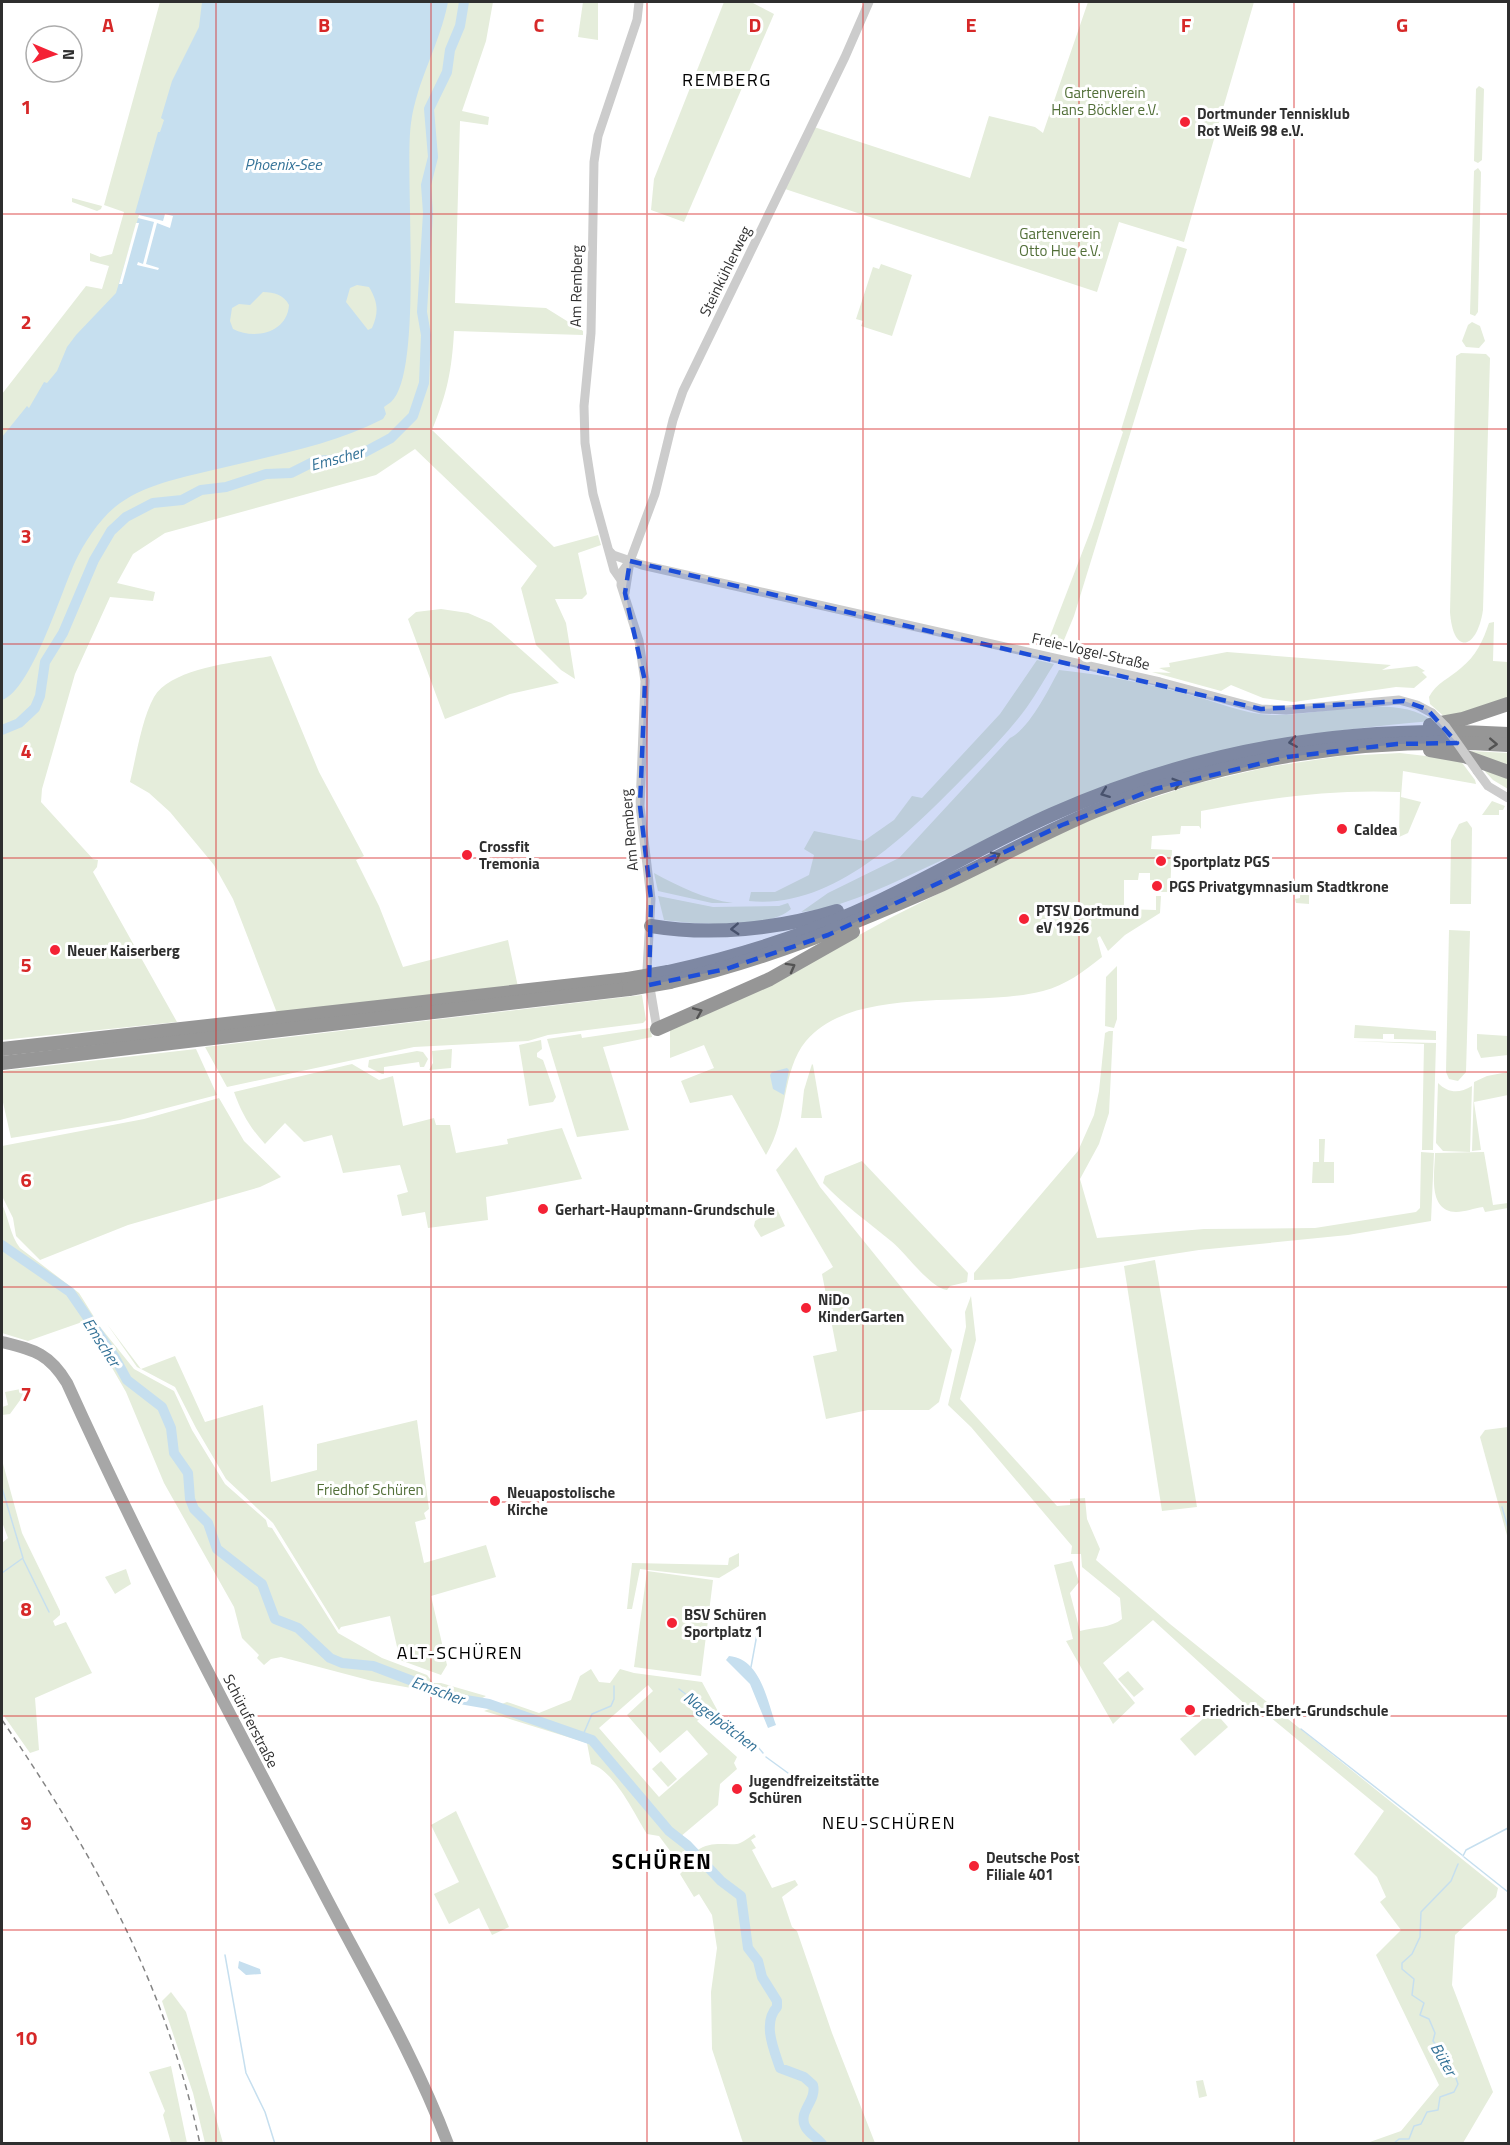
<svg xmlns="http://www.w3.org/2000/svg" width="1510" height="2145" font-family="'Titillium Web',sans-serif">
  <rect width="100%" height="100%" fill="#fff"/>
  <g fill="#e5eddb" fill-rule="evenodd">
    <path d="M160,2H493L486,41L462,111L489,117L488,125L460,121L455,303L546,308L583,331V335L454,331C452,370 447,394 432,430L554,547L598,535L601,545L578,553L587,594L582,599H555L566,623L575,679L561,670L536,645L521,588L537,566L415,449L376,475L165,533L133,554L117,583L155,592L153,601L110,597L75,674L42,789L41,802L93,859L98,860L97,867L93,872L177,1022L2,1040V394L86,286L102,289L109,266L90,261V253L100,257L112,254L124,212L104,205Z"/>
    <polygon points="583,2 598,2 598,40 578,37"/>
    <polygon points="724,2 751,2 774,14 684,222 651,210 654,179"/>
    <polygon points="1088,2 1254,2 1184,242 1119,222 1097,292 782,188 811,126 970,178 989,116 1035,127 1043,133"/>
    <polygon points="1479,86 1484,89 1482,160 1478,163 1474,161 1476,89"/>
    <polygon points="1478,168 1481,172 1478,312 1475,316 1470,314 1474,171"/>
    <polygon points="72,198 102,206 101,209 97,211 72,202"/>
    <polygon points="1177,246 1187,249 1074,616 1059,652 1045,649 1092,527 1123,432 1121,430"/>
    <polygon points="881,264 912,275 892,336 861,326 863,321 856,319 873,267 879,269"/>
    <polygon points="1472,322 1480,326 1485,341 1479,348 1466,347 1462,341 1468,325"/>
    <path d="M1461,353L1486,354L1490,358L1483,610C1477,650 1453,656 1450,612L1456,356Z"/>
    <polygon points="441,609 468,613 491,623 559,683 510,694 445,719 408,619 416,612"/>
    <path d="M1494,622L1493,661L1508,662V701L1447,719L1430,704L1429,697C1436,683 1450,678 1461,668C1476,656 1483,641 1489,623Z"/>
    <polygon points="1227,652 1391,665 1382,670 1417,666 1425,671 1422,672 1427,677 1414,688 1396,687 1294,702 1263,698 1231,685 1221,691 1152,672 1171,673 1159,668 1170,667 1169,663"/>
    <path d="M271,656L319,772L364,856L356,860L379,906L403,967L508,940L518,987L277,1013L233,899L214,865L170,812L149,793L130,782C136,757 142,718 154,697C172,667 240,662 271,656Z"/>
    <path d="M1037,660L1054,664C1045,678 1037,693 1027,707C1008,733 986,755 963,778C909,833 833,910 749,901L751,892H775L809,875L814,855L804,849L814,831L864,841L894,820L912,796L922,798L1000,714Z"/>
    <path d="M1059,670C1104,675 1147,683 1190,695C1218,702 1245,715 1275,715C1319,716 1396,692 1432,721C1319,731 1205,745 1099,790C1040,814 983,842 925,868C886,886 843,908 801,912L828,893L899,858L1010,738C1029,729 1049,689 1059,670Z"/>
    <polygon points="1471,751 1508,753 1508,767 1474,755"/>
    <path d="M1400,753L1460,760L1475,780L1476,784L1403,771L1401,797L1421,802L1408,833L1399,837L1400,792C1332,789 1267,798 1201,811V829L1199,826H1181L1180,834L1152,836L1151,849L1172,850L1170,892H1156L1157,880H1150V873H1139L1138,880H1124V909L1156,910V896H1161L1160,913L1125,935L1108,951L1100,936L1097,938L1102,957C1083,972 1066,985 1043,991C974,1009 854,984 806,1041C781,1071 789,1117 766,1155L732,1095L690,1103L681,1081L714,1068L704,1045L670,1058V1027L770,984L892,917L1037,844L1101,815L1195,784L1268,767L1341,756Z"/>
    <polygon points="1479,765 1508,776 1508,789 1493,780"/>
    <polygon points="1492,801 1505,806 1503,810 1499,810 1499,815 1482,815"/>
    <polygon points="1467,821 1472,828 1471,904 1450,904 1451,840 1459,824"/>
    <path d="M654,873C680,887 704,899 733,903H712L658,891Z"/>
    <polygon points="1301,881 1307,881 1306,886 1309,886 1309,904 1296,903 1295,899 1300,898"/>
    <path d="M658,896L713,907L779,906L788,903L791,909C769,930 694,924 664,920Z"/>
    <polygon points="1449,930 1470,931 1466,1072 1458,1081 1449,1079 1446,1072"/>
    <polygon points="1117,966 1117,1019 1114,1028 1105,1026 1106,977"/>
    <polygon points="642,995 646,1020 643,1023 548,1035 528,1041 414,1047 227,1087 205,1047"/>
    <polygon points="1355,1025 1436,1031 1436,1040 1394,1039 1394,1034 1383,1034 1383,1039 1354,1038"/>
    <polygon points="650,1028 652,1037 603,1047 629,1130 577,1137 547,1039 581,1034 582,1038"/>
    <polygon points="1109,1031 1113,1031 1109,1113 1099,1144 1080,1179 1097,1238 1204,1229 1315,1228 1416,1212 1420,1208 1421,1152 1434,1153 1431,1221 1348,1235 1199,1250 1010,1279 974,1280 974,1273 1078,1151 1094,1115 1099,1091 1105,1033"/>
    <polygon points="1477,1034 1508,1036 1508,1055 1481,1058 1477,1049"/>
    <polygon points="541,1040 542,1049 537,1053 537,1057 543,1060 556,1097 553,1102 529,1106 519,1045"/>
    <polygon points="1354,1041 1436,1043 1433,1150 1422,1150 1424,1044"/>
    <polygon points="196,1049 217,1095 120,1120 11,1138 2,1098 2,1071"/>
    <polygon points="452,1049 451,1068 429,1070 433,1063 432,1051"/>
    <polygon points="417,1051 423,1052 428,1059 424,1067 420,1067 419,1062 384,1067 384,1074 382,1074 368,1067 369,1060"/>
    <path d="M352,1064L379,1080L393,1076L403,1126L434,1118L436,1125H450L456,1153L508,1144L507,1139L562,1128L582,1179L486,1197L488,1220L428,1228L425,1212L402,1216L397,1195L408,1192L400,1165L343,1173L332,1135L304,1142L285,1123L265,1144C250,1128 241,1112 234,1092Z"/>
    <polygon points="812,1064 813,1065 822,1118 801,1118 804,1090"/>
    <polygon points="1508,1072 1508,1095 1474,1102 1481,1150 1472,1151 1474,1082 1487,1076"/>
    <path d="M1438,1083C1448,1093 1459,1094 1472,1086L1470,1152L1443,1151L1436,1143Z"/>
    <polygon points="219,1098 244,1141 281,1177 260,1187 128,1225 40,1260 16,1236 13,1218 2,1196 2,1146 144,1119"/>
    <polygon points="1319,1139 1325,1139 1324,1162 1334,1162 1334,1183 1312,1183 1313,1162 1319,1162"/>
    <polygon points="796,1147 820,1187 952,1350 939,1402 929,1410 868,1410 826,1419 813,1356 837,1351 822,1274 833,1267 776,1170"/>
    <path d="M1484,1152L1493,1205L1508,1203V1208L1485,1212L1483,1207C1474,1208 1465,1212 1456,1212C1427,1211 1435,1172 1435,1153Z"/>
    <path d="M862,1161L968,1273L967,1282L950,1286L947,1290C929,1287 906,1253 891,1241C868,1222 844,1205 823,1183L825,1176Z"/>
    <path d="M2,1204C9,1219 10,1235 20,1248L79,1293L101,1328L134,1369L174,1391L192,1430L225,1484L266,1520L268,1527L272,1528L338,1633L382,1658L427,1675L433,1683H441L486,1696L475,1702L439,1693L372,1681L281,1657L271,1659L264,1665L257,1658L259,1655L242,1638L234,1607L164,1483L126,1392L85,1321L28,1341L2,1333Z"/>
    <polygon points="777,1209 785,1226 761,1237 754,1226 755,1221"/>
    <polygon points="1155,1260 1197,1507 1162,1511 1124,1266"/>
    <path d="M971,1296L976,1340L960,1399L1057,1506L1070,1505V1499L1085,1498L1087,1519L1100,1549L1096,1560L1170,1624L1498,1888L1496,1897L1455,1935L1452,1985L1493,2092L1463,2143H1367L1401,2131L1439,2085L1376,1955L1401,1930L1380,1902L1386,1897L1377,1877L1354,1854L1384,1811L1264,1712L1259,1717L1153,1620L1103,1663L1135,1703L1113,1724L1066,1641L1073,1639L1054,1565L1072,1561L1079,1582L1070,1593L1080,1631C1094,1627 1111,1628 1122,1619L1120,1598L1082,1567L1081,1554H1071L1072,1546L971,1427L948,1405L966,1327L965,1312Z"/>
    <polygon points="107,1324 141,1369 175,1356 205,1422 263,1405 271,1482 317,1470 317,1444 417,1420 429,1509 424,1513 426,1519 415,1522 424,1563 486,1545 496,1577 431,1596 447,1665 441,1675 400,1660 390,1616 341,1627 339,1630 273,1523 226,1479 196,1428 175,1387 141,1369 137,1367"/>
    <polygon points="26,1388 26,1392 10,1414 2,1415 2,1407 8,1405 5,1392"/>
    <polygon points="1508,1427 1508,1539 1480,1437 1485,1430"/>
    <polygon points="2,1460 22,1533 60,1611 60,1615 53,1621 55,1626 66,1622 92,1673 35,1698 39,1750 30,1753 2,1713 2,1543 8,1538 2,1522"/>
    <polygon points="739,1553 739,1566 719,1578 640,1569 632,1609 627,1609 632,1563 728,1565 729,1558"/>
    <polygon points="126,1569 131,1584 115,1594 105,1577"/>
    <polygon points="647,1571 713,1580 701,1676 634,1667"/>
    <path d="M591,1669L599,1682L610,1683L620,1669L634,1673L702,1682L721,1717L707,1713L697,1721L737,1757L734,1763L737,1769L720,1784L718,1805L680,1837L689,1845L677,1860L659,1836L647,1834C635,1815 614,1770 591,1764L587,1743L484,1711L507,1702L539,1713L571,1700L580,1676ZM648,1685L653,1691L627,1715L660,1753L687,1730L708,1754L659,1797L599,1728Z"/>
    <polygon points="1128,1671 1144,1689 1134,1697 1118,1679"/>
    <polygon points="1213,1710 1228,1727 1195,1756 1180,1739"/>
    <polygon points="661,1761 677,1779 668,1787 652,1769"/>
    <polygon points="456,1811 509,1927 492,1935 479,1908 449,1924 434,1894 459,1882 431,1825"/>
    <path d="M754,1834L756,1837L751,1840L756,1848L752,1850L772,1888L795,1880L798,1885L782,1897L792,1927L797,1931L832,2033L875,2143H743L712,2049L711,1992L717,1948L712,1915L699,1894L694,1897L680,1874L699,1855L696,1851C711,1841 722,1845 737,1844C742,1843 750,1837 754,1834Z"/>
    <polygon points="171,1992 186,2012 223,2143 205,2143 193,2093 162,2001"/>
    <polygon points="171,2066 187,2143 171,2143 163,2115 165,2111 149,2072"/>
    <polygon points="1203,2080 1207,2096 1199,2098 1196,2081"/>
  </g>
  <g fill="#c6dfef" fill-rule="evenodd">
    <path d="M202,2H448C440,44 417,80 411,123C404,174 424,373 391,402C389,404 386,405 384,407L386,414L383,419C330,446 270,456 213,470C180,478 142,485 115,507C99,520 84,543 75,562C61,592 31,691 2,700V437L27,406L29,408L44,382L47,383L57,371L67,347L76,335L116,293L139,215L135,213L158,132H160L164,120L161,118L172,81L199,27ZM357,285L369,287C378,302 379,312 372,328L368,330L346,302L350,288ZM263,292C274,292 284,295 289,305C287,333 255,340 233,329L230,321L232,308L239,304L250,305Z"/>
    <polygon points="787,1068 789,1070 784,1095 773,1089 770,1075 772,1072"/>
    <path d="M729,1656C761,1659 767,1701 776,1725L768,1728L750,1684L726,1660Z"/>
    <polygon points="239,1961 260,1969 261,1974 246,1975 238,1968"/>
  </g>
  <g fill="#fff">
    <polygon points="165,214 173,216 170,228 157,223 146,264 159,268 158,270 137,265 138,262 143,264 154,222 138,218 139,215 163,221"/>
    <polygon points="136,223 139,223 122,284 119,284"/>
  </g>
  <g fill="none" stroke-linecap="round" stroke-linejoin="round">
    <g stroke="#c6dfef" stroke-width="1.5">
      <polyline points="2,1488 23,1558 2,1573"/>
      <polyline points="1502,1507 1508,1528"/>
      <polyline points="23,1559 49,1612"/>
      <polyline points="751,1667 760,1618"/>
      <path d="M679,1689C705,1710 742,1726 763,1753"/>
      <polyline points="1301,1729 1462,1855"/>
      <polyline points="583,1735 592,1714 611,1706 614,1699 614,1686"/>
      <polyline points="766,1757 788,1773"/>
      <polyline points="1463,1856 1466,1850 1508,1828"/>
      <polyline points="1464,1857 1508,1892"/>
      <polyline points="225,1955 246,2073 265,2112 275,2144"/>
      <polyline points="1393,2144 1399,2139 1409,2139 1414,2126 1421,2124 1427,2112 1438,2110 1440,2097 1454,2092 1458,2084 1451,2064 1442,2059 1441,2051 1433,2041 1435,2033 1429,2019 1420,2015 1424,2003 1412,1995 1414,1979 1402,1969 1402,1963 1412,1954 1420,1937 1421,1912 1451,1881 1458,1864"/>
    </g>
    <g stroke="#c6dfef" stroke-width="10">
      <polyline points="2,730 19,723 35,708 40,696 45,662 63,633 94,560 111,531 126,517 153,503 182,500 201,490 226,487 266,474 291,473 315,461 343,459 365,452 391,438 413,416 424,383 426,335 422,312 428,213 426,185 433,157 429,109 447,72 450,50 460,26 464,2"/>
      <path d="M2,1245L70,1292L114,1356L127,1380L162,1407L171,1428L174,1453L188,1473L190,1499L194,1509L208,1523L217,1549L262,1584L275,1619L298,1628L330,1658L342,1663L373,1666L460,1699L489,1704L592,1740L669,1831L687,1845L721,1881L741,1896L748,1948L758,1961L762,1977L777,2001V2007C762,2023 774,2050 780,2068L804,2077L813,2085C817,2101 798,2111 805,2126C808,2133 817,2137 822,2144"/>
    </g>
    <g stroke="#ccc" stroke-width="9">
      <polyline points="610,552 613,555 642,565 1160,682 1261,709 1286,710 1399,700 1417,705 1432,713"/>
      <polyline points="630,561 622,572 621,585 639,641 645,681 640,806 651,899 647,970 657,1029"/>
      <polyline points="621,580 614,570 593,494 585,443 584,406 591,333 594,162 598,136 637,20 639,2"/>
      <polyline points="625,593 630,561 655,494 673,420 683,391 845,57 869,2"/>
      <polyline points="1477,771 1488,786 1508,798"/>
    </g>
    <path stroke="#a7a7a7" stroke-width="12" d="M2,1342C34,1350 49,1353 67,1383C143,1551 229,1713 315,1876C360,1964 413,2051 448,2144"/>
    <g stroke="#969696" stroke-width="14">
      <polyline points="1430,725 1463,719 1508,704"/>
      <polyline points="1430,750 1464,756 1508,772"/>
      <path d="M651,926C712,936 778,929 837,911"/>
      <path d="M668,972C732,958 794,939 854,913C922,883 985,844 1053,814C1197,750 1351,724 1508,734"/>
      <path d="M670,982C766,960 853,924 943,884C994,860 1043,833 1095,811C1224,758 1369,735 1508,745"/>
      <polyline points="657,1029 770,979 853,932"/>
      <polyline points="2,1049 628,979"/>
      <polyline points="2,1063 629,989"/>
    </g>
    <path stroke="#848484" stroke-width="1.5" stroke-dasharray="6 4.5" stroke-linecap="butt" d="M2,1720C93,1853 166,1984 200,2144"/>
    <polyline stroke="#ccc" stroke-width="9" points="1432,713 1446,727 1477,771"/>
    <g stroke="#969696" stroke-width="14">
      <polyline points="628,979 668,972"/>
      <polyline points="629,989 670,982"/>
    </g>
  </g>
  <defs><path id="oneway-chevron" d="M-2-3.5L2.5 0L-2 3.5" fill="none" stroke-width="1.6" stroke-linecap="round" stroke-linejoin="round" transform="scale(1.5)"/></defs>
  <g stroke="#535353">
    <use href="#oneway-chevron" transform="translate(1293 742) rotate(171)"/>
    <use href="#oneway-chevron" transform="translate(1493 744) rotate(3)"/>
    <use href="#oneway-chevron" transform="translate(1177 783) rotate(-17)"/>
    <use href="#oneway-chevron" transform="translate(1105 793) rotate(159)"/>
    <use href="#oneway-chevron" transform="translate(996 856) rotate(-27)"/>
    <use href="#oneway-chevron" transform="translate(735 929) rotate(177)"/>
    <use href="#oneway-chevron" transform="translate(791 967) rotate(-29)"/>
    <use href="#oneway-chevron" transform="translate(698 1012) rotate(-23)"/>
  </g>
  <path fill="#1d4ed8" fill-opacity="0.2" stroke="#1d4ed8" stroke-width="4.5" stroke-dasharray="12 8" stroke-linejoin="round" d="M630,561L1261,709L1404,701L1427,709L1457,743L1397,744L1287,757L1155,789L1062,825L828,935L726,969L649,985L651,899L640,806L645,681L625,593Z"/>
  <path fill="none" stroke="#d62828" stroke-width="1.5" stroke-opacity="0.55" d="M216,2V2144M431,2V2144M647,2V2144M863,2V2144M1079,2V2144M1294,2V2144M2,214H1508M2,429H1508M2,644H1508M2,858H1508M2,1072H1508M2,1287H1508M2,1502H1508M2,1716H1508M2,1930H1508"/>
  <g fill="#f42235" stroke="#fff" stroke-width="2">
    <circle cx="1185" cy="122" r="6"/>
    <circle cx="1342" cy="829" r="6"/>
    <circle cx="467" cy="855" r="6"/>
    <circle cx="1161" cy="861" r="6"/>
    <circle cx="1157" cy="886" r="6"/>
    <circle cx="1024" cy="919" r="6"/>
    <circle cx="55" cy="950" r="6"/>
    <circle cx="543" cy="1209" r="6"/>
    <circle cx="806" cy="1308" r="6"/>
    <circle cx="495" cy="1501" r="6"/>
    <circle cx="672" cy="1623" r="6"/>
    <circle cx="1190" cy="1710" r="6"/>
    <circle cx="737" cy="1789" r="6"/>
    <circle cx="974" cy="1866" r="6"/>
  </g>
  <g text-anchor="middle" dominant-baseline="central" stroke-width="6" stroke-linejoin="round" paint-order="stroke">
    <g font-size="15" fill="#526f38" stroke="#fff">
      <text x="1105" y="92">Gartenverein<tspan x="1105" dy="17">Hans Böckler e.V.</tspan></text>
      <text x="1060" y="233">Gartenverein<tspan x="1060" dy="17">Otto Hue e.V.</tspan></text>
      <text x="370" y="1489">Friedhof Schüren</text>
    </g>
    <g font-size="15" font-weight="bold" fill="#2f2f2f" stroke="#fff" text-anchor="start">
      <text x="1197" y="113">Dortmunder Tennisklub<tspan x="1197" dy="17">Rot Weiß 98 e.V.</tspan></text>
      <text x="1354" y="829">Caldea</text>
      <text x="479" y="846">Crossfit<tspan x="479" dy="17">Tremonia</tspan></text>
      <text x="1173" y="861">Sportplatz PGS</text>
      <text x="1169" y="886">PGS Privatgymnasium Stadtkrone</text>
      <text x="1036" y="910">PTSV Dortmund<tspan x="1036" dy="17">eV 1926</tspan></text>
      <text x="67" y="950">Neuer Kaiserberg</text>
      <text x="555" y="1209">Gerhart-Hauptmann-Grundschule</text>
      <text x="818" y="1299">NiDo<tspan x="818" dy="17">KinderGarten</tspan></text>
      <text x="507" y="1492">Neuapostolische<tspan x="507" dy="17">Kirche</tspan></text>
      <text x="684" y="1614">BSV Schüren<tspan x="684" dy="17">Sportplatz 1</tspan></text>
      <text x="1202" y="1710">Friedrich-Ebert-Grundschule</text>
      <text x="749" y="1780">Jugendfreizeitstätte<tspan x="749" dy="17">Schüren</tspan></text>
      <text x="986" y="1857">Deutsche Post<tspan x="986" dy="17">Filiale 401</tspan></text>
    </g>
    <g font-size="15" fill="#2f2f2f" stroke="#fff">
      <text transform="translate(725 271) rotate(-64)">Steinkühlerweg</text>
      <text transform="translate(576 286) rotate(-89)">Am Remberg</text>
      <text transform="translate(1091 651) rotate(13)">Freie-Vogel-Straße</text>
      <text transform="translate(629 830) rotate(-95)">Am Remberg</text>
      <text transform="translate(251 1721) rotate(63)">Schüruferstraße</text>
    </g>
    <g font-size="16" font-style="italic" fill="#357398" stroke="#fff">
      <text x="283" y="164">Phoenix-See</text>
      <text transform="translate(337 458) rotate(-15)">Emscher</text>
      <text transform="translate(102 1342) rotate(57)">Emscher</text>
      <text transform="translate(438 1690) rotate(20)">Emscher</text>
      <text transform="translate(721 1721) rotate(37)">Nagelpötchen</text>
      <text transform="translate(1444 2059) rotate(60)">Büter</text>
    </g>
    <g font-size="18" letter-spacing="1.5" fill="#000" stroke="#fff">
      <text x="727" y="79">REMBERG</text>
      <text x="460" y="1652">ALT-SCHÜREN</text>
      <text x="889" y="1822">NEU-SCHÜREN</text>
    </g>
    <g font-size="21" font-weight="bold" letter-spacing="1.5" fill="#000" stroke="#fff">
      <text x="662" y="1861">SCHÜREN</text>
    </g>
  </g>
  <g font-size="20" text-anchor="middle" font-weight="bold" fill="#d62828" stroke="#fff" stroke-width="6" stroke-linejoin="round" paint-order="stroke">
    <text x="108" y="32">A</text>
    <text x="324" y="32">B</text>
    <text x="539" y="32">C</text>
    <text x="755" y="32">D</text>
    <text x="971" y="32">E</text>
    <text x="1186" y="32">F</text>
    <text x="1402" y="32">G</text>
    <text x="26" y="114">1</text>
    <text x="26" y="329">2</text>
    <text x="26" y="543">3</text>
    <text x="26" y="758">4</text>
    <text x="26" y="972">5</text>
    <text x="26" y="1187">6</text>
    <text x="26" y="1401">7</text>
    <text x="26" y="1616">8</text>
    <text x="26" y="1830">9</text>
    <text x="26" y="2045">10</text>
  </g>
  <rect width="1510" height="2145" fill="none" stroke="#2f2f2f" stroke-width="6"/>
  <g transform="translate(54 54) rotate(92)"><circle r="28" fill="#ffffff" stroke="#acacac" stroke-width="1.5"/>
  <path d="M0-4.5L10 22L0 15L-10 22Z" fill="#f42235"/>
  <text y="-9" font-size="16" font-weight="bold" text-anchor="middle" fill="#2f2f2f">N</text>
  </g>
</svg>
